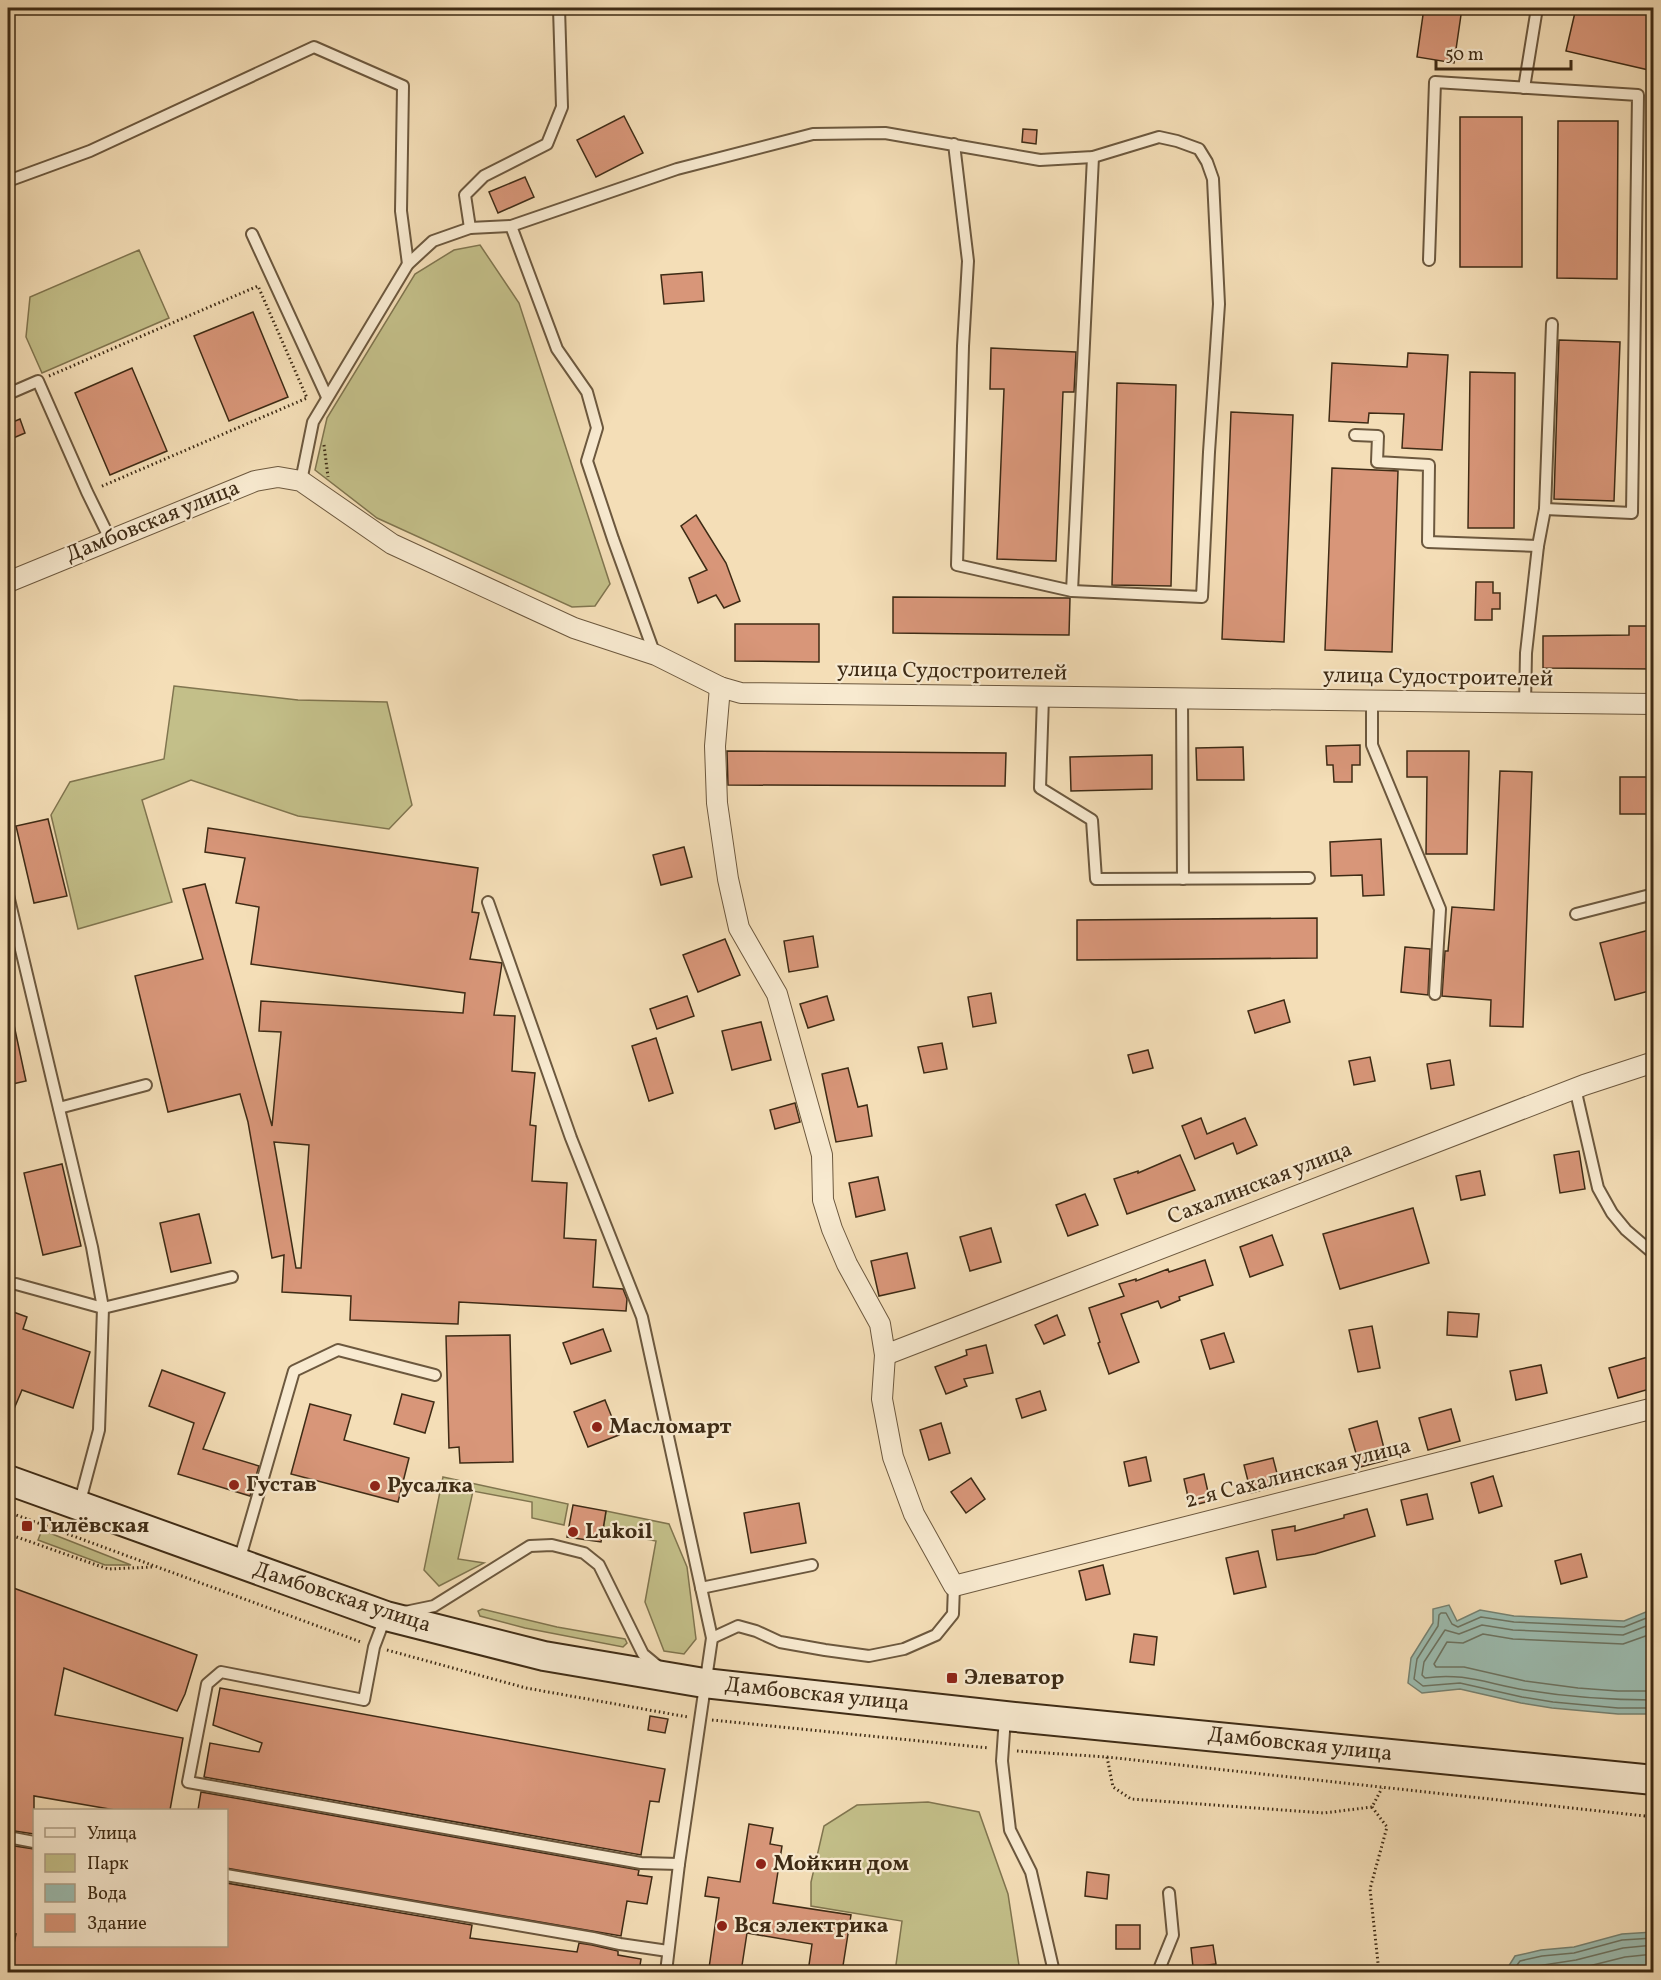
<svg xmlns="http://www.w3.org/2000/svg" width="1661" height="1980" font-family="Vollkorn,serif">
  <rect width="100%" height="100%" fill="#f4deb7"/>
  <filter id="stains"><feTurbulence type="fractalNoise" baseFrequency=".00333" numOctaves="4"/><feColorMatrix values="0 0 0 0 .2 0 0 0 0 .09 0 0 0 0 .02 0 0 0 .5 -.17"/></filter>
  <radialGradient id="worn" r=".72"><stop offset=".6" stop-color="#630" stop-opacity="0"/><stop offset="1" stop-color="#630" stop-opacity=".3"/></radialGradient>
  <g fill="#c3bf89" stroke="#80754f" stroke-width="1.5">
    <polygon points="480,245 519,303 610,584 595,606 572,607 377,518 315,470 327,418 415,274 454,250"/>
    <polygon points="139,250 169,318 42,373 26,337 30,297"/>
    <polygon points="174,686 298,700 387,702 412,805 389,829 298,816 191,780 142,800 172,902 78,929 51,815 70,782 164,759"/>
    <polygon points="443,1477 568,1504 564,1525 532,1518 532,1502 473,1491 458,1559 484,1563 439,1586 424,1570"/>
    <polygon points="606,1511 669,1524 687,1567 696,1639 684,1654 664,1651 645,1602 656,1541 603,1531"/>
    <polygon points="42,1530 131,1565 105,1565 38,1540"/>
    <polygon points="482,1609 557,1627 625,1639 627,1643 623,1647 525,1628 480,1616 478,1611"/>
    <polygon points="928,1802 979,1812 1008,1894 1020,1972 895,1972 902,1921 811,1906 811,1882 824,1826 857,1805"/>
  </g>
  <g fill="#9cbcb0" stroke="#768272" stroke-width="1.5">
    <polygon points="1449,1605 1457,1621 1480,1610 1514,1616 1624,1621 1653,1609 1653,1714 1618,1714 1552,1708 1521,1703 1460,1689 1422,1693 1408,1683 1411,1658 1433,1623 1433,1609"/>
    <polygon points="1653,1932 1653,1972 1505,1972 1515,1956 1541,1950 1574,1947 1622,1934"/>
  </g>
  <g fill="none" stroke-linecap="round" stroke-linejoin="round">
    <g stroke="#6d7462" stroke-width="1.5">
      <polyline points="1654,1615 1624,1627 1514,1622 1481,1617 1458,1627 1452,1624 1446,1613 1441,1613 1439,1615 1438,1626 1417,1659 1414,1679 1423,1686 1460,1683 1522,1697 1553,1702 1618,1708 1654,1708"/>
      <path d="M1654,1623L1623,1635L1513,1630L1482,1625L1459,1634L1445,1630L1424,1662L1422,1675L1425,1678C1464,1672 1488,1684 1525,1690C1568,1697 1610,1700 1654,1700"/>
      <polyline points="1654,1633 1623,1644 1513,1639 1483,1634 1463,1643 1447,1642 1434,1664 1436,1667 1464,1667 1525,1681 1578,1688 1618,1691 1654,1691"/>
      <polyline points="1512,1972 1520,1961 1542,1956 1574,1953 1622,1940 1654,1938"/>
      <polyline points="1521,1972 1524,1968 1576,1960 1623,1948 1654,1945"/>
      <polyline points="1546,1972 1577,1969 1625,1957 1654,1954"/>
    </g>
  </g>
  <g fill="#d89679" stroke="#3e2b15" stroke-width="1.5" fill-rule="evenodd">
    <polygon points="1424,8 1462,8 1454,63 1417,57"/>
    <polygon points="1576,8 1653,8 1653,71 1566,51"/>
    <polygon points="624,116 643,153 596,177 577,140"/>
    <rect x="1460" y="117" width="62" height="150"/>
    <polygon points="1558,121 1618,121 1617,279 1557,278"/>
    <polygon points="1023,129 1037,130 1036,144 1022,142"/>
    <polygon points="525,177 534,197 498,213 489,192"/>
    <polygon points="702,272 704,301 664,304 661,275"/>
    <polygon points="253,312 288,397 229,421 194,336"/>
    <polygon points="1559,340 1620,342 1614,501 1554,499"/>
    <polygon points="991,348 1076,352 1074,392 1063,392 1056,561 997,559 1004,389 990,389"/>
    <polygon points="1408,353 1448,355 1442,450 1402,448 1404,414 1369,413 1368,423 1329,421 1332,363 1407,367"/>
    <polygon points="132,368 167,451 110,475 75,393"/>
    <polygon points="1470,372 1515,373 1514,528 1468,528"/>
    <polygon points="1117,383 1176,385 1171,586 1112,585"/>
    <polygon points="1231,412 1293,415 1284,642 1222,639"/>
    <polygon points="20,419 25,433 11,439 8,431 8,424"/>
    <polygon points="1332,468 1398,471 1392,652 1325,650"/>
    <polygon points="696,515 726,563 740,601 724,608 716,595 698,603 689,578 707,570 681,526"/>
    <polygon points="1476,582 1493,582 1493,593 1500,593 1500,609 1492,609 1492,620 1475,620"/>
    <polygon points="893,597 1070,598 1069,635 893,633"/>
    <polygon points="735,624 819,624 819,662 735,661"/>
    <polygon points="1629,626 1653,626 1653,669 1543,668 1543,636 1629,635"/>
    <polygon points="1360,745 1360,765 1352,765 1352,782 1334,782 1333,765 1327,765 1326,746"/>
    <polygon points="1243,747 1244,780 1197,780 1196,748"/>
    <polygon points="727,751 1006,753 1005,786 728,785"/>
    <polygon points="1407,751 1469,751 1467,854 1426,854 1427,777 1407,777"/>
    <polygon points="1152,755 1152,789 1071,791 1070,757"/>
    <polygon points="1500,771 1532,772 1523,1027 1490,1026 1491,1000 1442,996 1445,951 1448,951 1452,907 1494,910"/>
    <rect x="1620" y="777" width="33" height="37"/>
    <polygon points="48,819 67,896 34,903 16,826"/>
    <path d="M208,828L478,868L472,912L479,913L470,959L502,963L494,1015L515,1016L512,1071L535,1073L530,1125L536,1126L532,1181L567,1183L564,1238L596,1240L593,1287L623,1289L627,1299L626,1311L459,1302L458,1324L350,1320L351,1296L282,1292L284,1255L272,1258L248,1122L240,1094L168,1112L135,976L203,959L183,889L205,884L272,1126L281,1032L259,1031L261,1001L463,1013L465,993L251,964L259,907L236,903L245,858L205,852ZM274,1142L309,1145L301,1268H296Z"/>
    <polygon points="1381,839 1384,895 1363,896 1362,875 1331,876 1330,842"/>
    <polygon points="684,847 692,877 661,885 653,855"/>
    <polygon points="1317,918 1317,958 1077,960 1077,920"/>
    <polygon points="1653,929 1653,990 1615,1000 1600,943"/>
    <polygon points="813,936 818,967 789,972 784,941"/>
    <polygon points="725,939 740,975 698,992 683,955"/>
    <polygon points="1405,947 1430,949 1428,995 1401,992"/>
    <polygon points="991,993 996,1023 973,1027 968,997"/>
    <polygon points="687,996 694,1016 657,1029 650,1009"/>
    <polygon points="827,996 834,1020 808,1028 800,1004"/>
    <polygon points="1284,1000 1290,1022 1255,1033 1248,1011"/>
    <polygon points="761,1022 771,1060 732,1070 722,1031"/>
    <polygon points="8,1025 14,1025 26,1081 8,1085"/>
    <polygon points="656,1038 673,1093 649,1101 632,1046"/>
    <polygon points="942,1043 947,1069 924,1073 918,1047"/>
    <polygon points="1148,1050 1153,1068 1133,1073 1128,1055"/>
    <polygon points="1370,1057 1375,1081 1354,1085 1349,1061"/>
    <polygon points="1450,1060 1454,1085 1431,1089 1427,1064"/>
    <polygon points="848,1068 858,1107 867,1105 872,1136 836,1142 822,1074"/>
    <polygon points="795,1103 800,1122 775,1129 770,1110"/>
    <polygon points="1201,1118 1207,1134 1245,1118 1257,1145 1237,1154 1233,1143 1195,1159 1182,1126"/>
    <polygon points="1579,1151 1585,1189 1560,1193 1554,1155"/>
    <polygon points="1180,1155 1195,1190 1127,1214 1114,1179 1138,1171 1138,1173"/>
    <polygon points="62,1164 81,1246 43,1255 24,1173"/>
    <polygon points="1480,1171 1485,1195 1461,1200 1456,1176"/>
    <polygon points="878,1177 885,1210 856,1217 849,1183"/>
    <polygon points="1085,1194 1098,1225 1068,1236 1056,1205"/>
    <polygon points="1413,1208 1429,1263 1340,1289 1323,1234"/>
    <polygon points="199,1214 211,1263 171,1272 160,1223"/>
    <polygon points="991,1228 1001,1262 970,1271 960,1237"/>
    <polygon points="1272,1235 1283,1265 1250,1277 1240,1247"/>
    <polygon points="907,1253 915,1288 879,1296 871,1261"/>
    <polygon points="1205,1260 1213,1285 1179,1297 1180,1300 1161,1308 1158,1301 1121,1314 1139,1362 1109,1374 1098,1343 1100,1342 1089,1308 1124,1296 1119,1284 1136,1279 1136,1281 1168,1269 1169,1272"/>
    <polygon points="8,1310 27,1317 23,1329 90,1352 73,1408 22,1390 8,1423"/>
    <polygon points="1448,1312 1479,1314 1477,1337 1447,1335"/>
    <polygon points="1057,1315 1065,1335 1044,1344 1035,1325"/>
    <polygon points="1372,1326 1380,1368 1358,1372 1349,1330"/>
    <polygon points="603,1329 611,1351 571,1364 563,1343"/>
    <polygon points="1224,1333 1234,1362 1210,1369 1201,1340"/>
    <polygon points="510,1335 513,1462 460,1463 459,1447 449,1448 446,1336"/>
    <polygon points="986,1345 993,1373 964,1379 967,1386 946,1394 935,1367 967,1355 966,1350"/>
    <polygon points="1648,1357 1653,1377 1653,1388 1618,1398 1609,1368"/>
    <polygon points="1541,1365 1547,1393 1516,1400 1510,1371"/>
    <polygon points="162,1370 225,1393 203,1449 259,1466 250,1496 178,1474 194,1423 149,1406"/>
    <polygon points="1040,1391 1046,1410 1022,1418 1016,1399"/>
    <polygon points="402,1394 434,1402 425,1433 394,1424"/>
    <polygon points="605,1400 619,1435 588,1447 574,1412"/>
    <polygon points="310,1404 351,1415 344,1440 409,1458 398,1502 291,1474"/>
    <polygon points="1451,1409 1460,1441 1428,1450 1419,1418"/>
    <polygon points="1377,1421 1387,1460 1360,1467 1349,1429"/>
    <polygon points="941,1423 950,1453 929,1460 920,1430"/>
    <polygon points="1146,1457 1151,1481 1129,1486 1124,1462"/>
    <polygon points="1273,1458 1280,1485 1251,1493 1244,1465"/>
    <polygon points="1204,1474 1210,1501 1190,1506 1184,1479"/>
    <polygon points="1493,1476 1502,1506 1479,1513 1471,1483"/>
    <polygon points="971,1478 985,1499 966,1513 951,1492"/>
    <polygon points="1427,1494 1433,1519 1407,1525 1401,1500"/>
    <polygon points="799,1503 806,1543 751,1553 744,1513"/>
    <polygon points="573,1505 606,1511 601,1542 567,1537"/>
    <polygon points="1367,1509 1375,1536 1315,1554 1277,1560 1272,1530 1295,1526 1295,1531 1344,1518 1344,1515"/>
    <polygon points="1258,1551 1266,1587 1234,1594 1226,1558"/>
    <polygon points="1581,1554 1587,1577 1561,1584 1555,1561"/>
    <polygon points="1103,1565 1110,1594 1086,1600 1079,1571"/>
    <polygon points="8,1586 197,1655 185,1694 177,1711 64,1668 55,1715 183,1738 170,1810 115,1810 34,1796 34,1834 8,1830"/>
    <polygon points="1134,1634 1157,1637 1154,1665 1130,1662"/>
    <polygon points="220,1688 665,1769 659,1802 650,1801 641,1855 204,1777 210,1743 259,1752 262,1743 213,1725"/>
    <polygon points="650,1716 668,1719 665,1733 648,1730"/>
    <polygon points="201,1792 639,1870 638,1875 652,1877 647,1904 627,1901 621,1936 226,1868 226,1810 198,1810"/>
    <polygon points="749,1824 773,1828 770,1844 782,1846 773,1903 851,1915 842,1972 808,1972 812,1944 747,1933 741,1972 709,1968 719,1898 705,1896 708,1877 740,1882"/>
    <polygon points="8,1845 34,1849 34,1946 226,1946 226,1883 472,1925 470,1938 577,1952 579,1943 592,1945 618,1951 618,1955 641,1959 639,1972 8,1972 16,1934 8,1933"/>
    <polygon points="1087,1872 1109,1875 1107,1899 1085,1896"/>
    <rect x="1116" y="1925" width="24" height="24"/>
    <polygon points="1213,1945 1216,1964 1193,1967 1191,1948"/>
  </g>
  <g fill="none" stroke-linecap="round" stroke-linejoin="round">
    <defs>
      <g id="lane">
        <polyline points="1524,88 1537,8"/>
        <polyline points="8,181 90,151 314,47 403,86 401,211 408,264"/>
        <polyline points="511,226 557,349 587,392 597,428 587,461 613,539 655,655"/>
        <polyline points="470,228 465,195 484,176 547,144 562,107 559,8"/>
        <polyline points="252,234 327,397"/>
        <polyline points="1429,260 1435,82 1638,95 1632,513 1545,509"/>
        <polyline points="8,394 38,381 87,492 110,539"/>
        <polyline points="1355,435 1378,436 1377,462 1429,465 1428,542 1538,546"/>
        <polyline points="301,481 313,422 408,264 433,241 470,228 511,226 677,169 813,134 885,133 1040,160 1093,157 1159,137 1177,141 1199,149 1207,162 1213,179 1219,304 1209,452 1202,597 1072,591 957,565 963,346 968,261 954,144"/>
        <polyline points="1072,591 1093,157"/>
        <polyline points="1043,697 1040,788 1092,820 1096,879 1309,878"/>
        <polyline points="1182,699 1183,879"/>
        <polyline points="1372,701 1372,745 1440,909 1435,994"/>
        <polyline points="1525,704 1526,653 1538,546 1545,509 1552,324"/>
        <polyline points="8,895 92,1247 103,1308 99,1430 79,1505"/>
        <polyline points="488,902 571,1138 642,1317 712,1638 679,1864 666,1972"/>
        <polyline points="1576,914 1654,894"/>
        <polyline points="1575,1088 1598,1188 1612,1213 1626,1230 1654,1254"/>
        <polyline points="59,1108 146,1085"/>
        <polyline points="16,1284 103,1308 232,1277"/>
        <polyline points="239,1561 294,1371 338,1350 435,1375"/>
        <polyline points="701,1588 812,1565"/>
        <polyline points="405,1612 434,1606 530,1546 552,1545 584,1553 599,1565 643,1654 660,1668"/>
        <polyline points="385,1618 374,1647 364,1700 221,1672 207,1684 188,1782 641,1863 679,1864"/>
        <polyline points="712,1638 738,1626 756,1631 780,1642 825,1650 869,1656 904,1649 936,1635 953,1614 954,1586"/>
        <polyline points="1005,1717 1002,1761 1010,1830 1031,1872 1054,1972"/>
        <polyline points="8,1837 34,1842"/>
        <polyline points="226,1875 593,1938 620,1944 668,1951"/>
        <polyline points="1161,1972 1160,1967 1173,1935 1169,1893"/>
      </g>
      <g id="street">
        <polyline points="8,582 255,481 278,477 301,481 392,544 574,628 656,655 720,687 741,693 1654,704"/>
        <polyline points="720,687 715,746 717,803 728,879 739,928 777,994 822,1155 823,1200 832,1229 847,1264 880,1324 885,1355 882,1399 893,1457 914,1514 954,1586 1654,1408"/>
        <polyline points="885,1355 1584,1085 1654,1062"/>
      </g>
      <polyline id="secondary" points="8,1480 386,1616 544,1656 704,1683 1005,1716 1654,1780"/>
    </defs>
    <use href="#lane" stroke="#6c583e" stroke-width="14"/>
    <use href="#street" stroke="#6c583e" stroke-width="22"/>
    <use href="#secondary" stroke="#3e2b15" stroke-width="32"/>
    <g stroke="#3e2b15" stroke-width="3" stroke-dasharray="1.5 3" stroke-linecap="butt">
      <polyline points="49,376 258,286 307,398 100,487"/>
      <polyline points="324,445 328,477"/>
      <polyline points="8,1512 361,1642"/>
      <polyline points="8,1534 108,1569 153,1567"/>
      <polyline points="387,1650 526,1688 688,1717"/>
      <polyline points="712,1720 989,1748"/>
      <polyline points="1017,1751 1107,1757 1654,1817"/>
      <polyline points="1107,1757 1113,1787 1131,1799 1324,1813 1372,1807 1382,1788"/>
      <polyline points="1372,1807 1387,1827 1370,1889 1379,1972"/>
    </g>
    <use href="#lane" stroke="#f8ead0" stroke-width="10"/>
    <use href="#street" stroke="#f8ead0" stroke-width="20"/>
    <use href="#secondary" stroke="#f8ead0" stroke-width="28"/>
  </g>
  <g fill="#8f2418" stroke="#f8ead0" stroke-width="2">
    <circle cx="597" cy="1427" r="6"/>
    <circle cx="234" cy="1485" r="6"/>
    <circle cx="375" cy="1486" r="6"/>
    <rect x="21" y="1520" width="12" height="12" rx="3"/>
    <circle cx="573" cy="1532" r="6"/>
    <rect x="946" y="1672" width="12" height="12" rx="3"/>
    <circle cx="761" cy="1864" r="6"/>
    <circle cx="722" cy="1926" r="6"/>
  </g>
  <g text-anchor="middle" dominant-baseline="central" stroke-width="4.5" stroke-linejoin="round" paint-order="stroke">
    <g font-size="22" fill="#3e2b15" stroke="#f8ead0">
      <text transform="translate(153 522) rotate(-22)">Дамбовская улица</text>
      <text transform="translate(952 672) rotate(1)">улица Судостроителей</text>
      <text transform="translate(1438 678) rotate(1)">улица Судостроителей</text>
      <text transform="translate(1260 1184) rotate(-21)">Сахалинская улица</text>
      <text transform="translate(1298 1474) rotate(-14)">2-я Сахалинская улица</text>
      <text transform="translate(342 1598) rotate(18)">Дамбовская улица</text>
      <text transform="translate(817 1695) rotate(6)">Дамбовская улица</text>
      <text transform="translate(1300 1745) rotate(6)">Дамбовская улица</text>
    </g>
    <g font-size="22" font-weight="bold" fill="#3e2b15" stroke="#f8ead0" text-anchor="start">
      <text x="609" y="1427">Масломарт</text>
      <text x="246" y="1485">Густав</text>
      <text x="387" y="1486">Русалка</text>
      <text x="39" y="1526">Гилёвская</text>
      <text x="585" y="1532">Lukoil</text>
      <text x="964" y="1678">Элеватор</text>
      <text x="773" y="1864">Мойкин дом</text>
      <text x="734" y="1926">Вся электрика</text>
    </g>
  </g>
  <rect width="1661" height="1980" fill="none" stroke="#f4deb7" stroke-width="30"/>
  <rect x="9" y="9" width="1643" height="1962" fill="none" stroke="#3e2b15" stroke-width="3"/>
  <rect x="15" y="15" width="1631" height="1950" fill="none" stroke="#3e2b15" stroke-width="1.5"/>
  <rect x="33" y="1809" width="195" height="138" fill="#f8ead0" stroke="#ae9e85" stroke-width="1.5"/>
  <rect x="45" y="1828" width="30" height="9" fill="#f8ead0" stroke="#ae9e85" stroke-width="1.5"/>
  <text x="87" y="1839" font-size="18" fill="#3e2b15">Улица</text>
  <rect x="45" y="1854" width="30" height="18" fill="#c3bf89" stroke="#ae9e85" stroke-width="1.5"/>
  <text x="87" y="1869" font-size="18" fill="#3e2b15">Парк</text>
  <rect x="45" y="1884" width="30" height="18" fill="#9cbcb0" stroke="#ae9e85" stroke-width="1.5"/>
  <text x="87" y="1899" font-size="18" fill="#3e2b15">Вода</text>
  <rect x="45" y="1914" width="30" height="18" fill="#d89679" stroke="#ae9e85" stroke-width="1.5"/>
  <text x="87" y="1929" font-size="18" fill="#3e2b15">Здание</text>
  <path d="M1436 60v9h135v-9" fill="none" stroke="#3e2b15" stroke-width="3"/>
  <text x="1445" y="60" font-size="18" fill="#3e2b15" stroke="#f8ead0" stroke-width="4.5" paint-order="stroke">50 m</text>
  <rect width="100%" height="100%" filter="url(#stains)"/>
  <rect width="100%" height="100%" fill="url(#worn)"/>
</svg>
